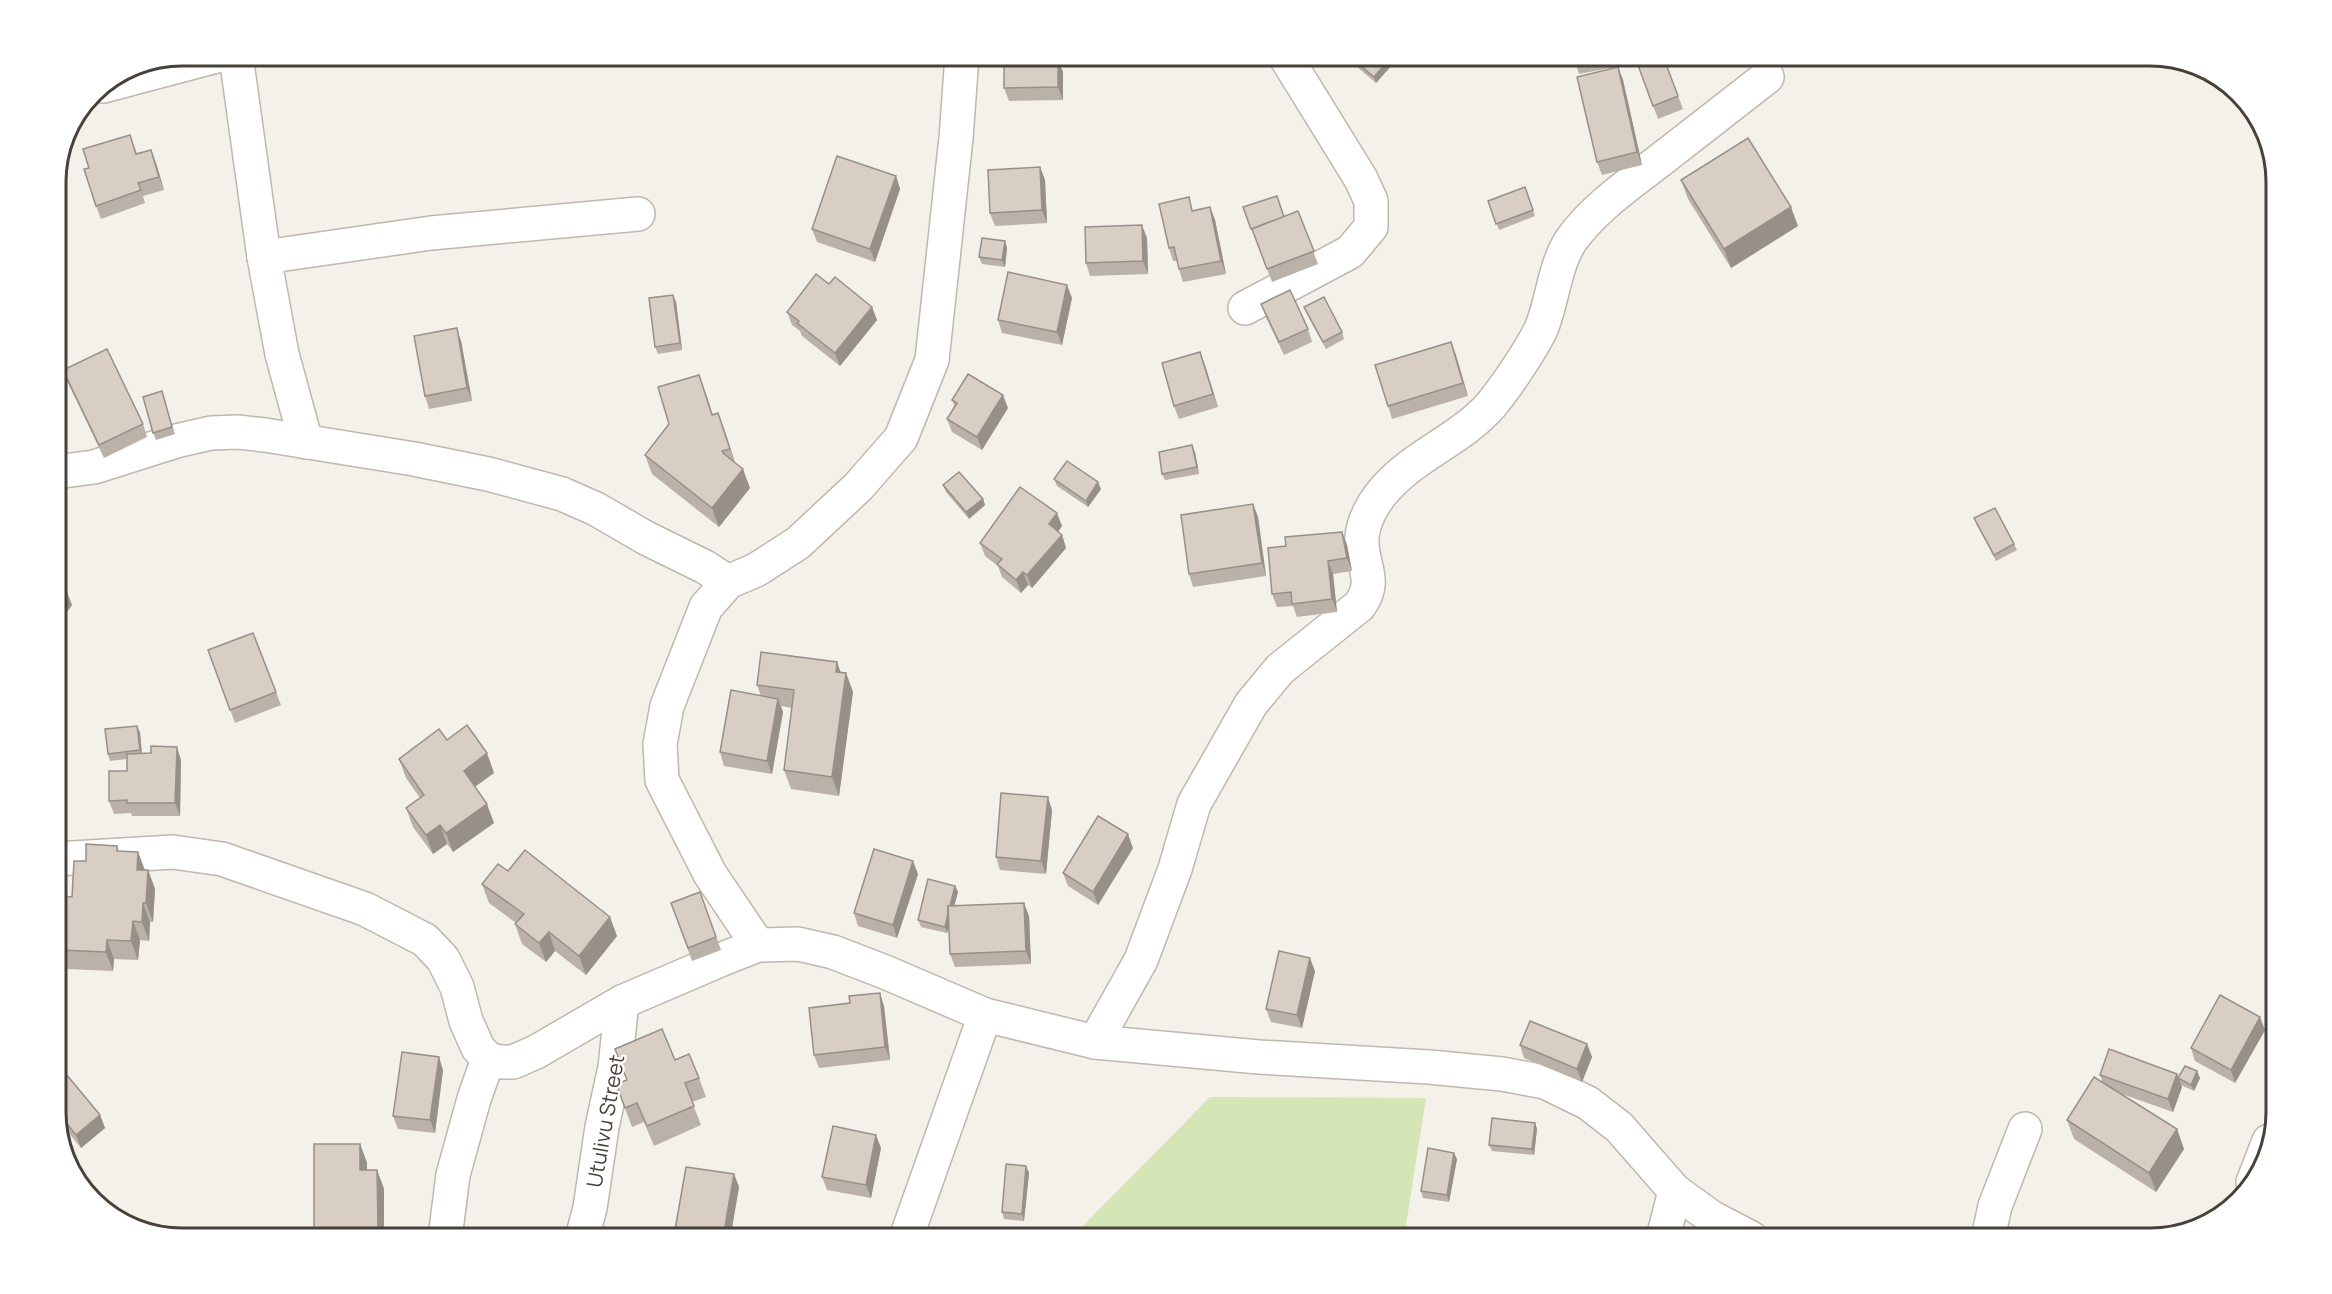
<svg xmlns="http://www.w3.org/2000/svg" width="2332" height="1294" font-family="Manrope,sans-serif">
  <rect width="100%" height="100%" fill="#f4f0ea"/>
  <polygon fill="#d4e6b6" points="1210,1097 1426,1098 1404,1238 1071,1238"/>
  <g fill="none" stroke-linecap="round" stroke-linejoin="round">
    <defs>
      <g id="minor">
        <polyline points="236,56 264,257 282,354 306,442"/>
        <polyline points="103,86 216,56"/>
        <polyline points="264,257 431,233 638,214"/>
        <polyline points="1245,308 1350,252 1371,227 1371,201 1361,179 1285,56"/>
        <polyline points="56,472 94,467 176,441 211,433 238,432 265,435 414,459 488,474 562,494 596,509 646,538 705,567 728,582"/>
        <polyline points="56,859 173,852 222,859 365,909 425,940 443,959 457,987 466,1021 478,1048 488,1059 500,1062 513,1062 536,1052 622,1002 720,960 758,945 798,944 833,952 885,972 985,1015 1095,1042 1259,1057 1429,1067 1502,1074 1545,1082 1588,1103 1619,1127 1675,1191 1711,1217 1751,1238"/>
        <polyline points="758,945 710,874 662,780 660,744 667,706 706,607 728,582 756,570 798,543 858,487 901,438 932,360 956,138 962,56"/>
        <path d="M1095,1042L1141,960L1175,869L1194,804L1251,704L1280,669L1359,606C1379,580 1360,565 1362,537C1363,525 1368,514 1374,504C1402,459 1457,444 1491,405C1506,387 1531,350 1541,329C1552,304 1555,262 1572,239C1596,206 1631,183 1663,158C1698,131 1732,104 1767,77"/>
        <polyline points="2253,1182 2269,1141"/>
        <polyline points="445,1238 453,1175 474,1099 488,1059"/>
        <polyline points="582,1238 590,1208 602,1127 615,1067 622,1002"/>
        <polyline points="906,1238 985,1015"/>
        <polyline points="1663,1238 1675,1191"/>
        <polyline points="1988,1238 1995,1206 2025,1129"/>
      </g>
    </defs>
    <use href="#minor" stroke="#c0b7ad" stroke-width="36"/>
    <use href="#minor" stroke="#fff" stroke-width="33"/>
  </g>
  <g fill="#bab1a8">
    <polygon points="1348,56 1387,56 1390,58 1392,65 1376,83 1350,61"/>
    <polygon points="1573,56 1617,56 1620,66 1579,74"/>
    <polygon points="1663,56 1683,109 1658,119 1635,57"/>
    <polygon points="1058,59 1063,72 1063,100 1009,101 1004,88"/>
    <polygon points="1618,67 1623,80 1642,165 1602,175 1597,162"/>
    <polygon points="130,135 137,154 156,163 164,190 143,196 145,203 101,219 96,206 89,168"/>
    <polygon points="1040,167 1045,180 1047,223 995,226 990,213"/>
    <polygon points="896,176 900,189 875,262 817,242 812,229"/>
    <polygon points="1681,180 1798,226 1731,268 1688,199"/>
    <polygon points="1525,187 1535,216 1499,230 1488,201"/>
    <polygon points="1210,207 1215,220 1226,274 1183,282 1179,269 1177,261 1173,261 1169,248 1194,210"/>
    <polygon points="1243,207 1284,217 1298,211 1318,264 1272,282"/>
    <polygon points="1147,238 1148,274 1090,276 1086,263"/>
    <polygon points="1005,241 1007,248 1005,267 982,264 979,257"/>
    <polygon points="829,284 872,307 877,320 840,366 802,336 800,331 792,325 787,312"/>
    <polygon points="673,295 676,302 682,350 658,354 655,347"/>
    <polygon points="1072,298 1062,345 1002,333 998,320"/>
    <polygon points="1261,304 1308,329 1312,342 1284,355 1266,317"/>
    <polygon points="1304,307 1342,332 1344,339 1326,349 1307,314"/>
    <polygon points="461,341 472,401 429,409 425,396"/>
    <polygon points="1451,342 1468,396 1392,419 1388,406"/>
    <polygon points="1200,352 1218,407 1179,419 1174,406"/>
    <polygon points="63,370 143,424 147,437 104,458 68,383"/>
    <polygon points="706,394 712,415 725,432 735,463 750,488 719,527 652,474 645,455"/>
    <polygon points="164,398 175,434 156,440 153,433"/>
    <polygon points="952,400 1008,408 982,450 952,432 947,419 955,407"/>
    <polygon points="1195,452 1199,474 1165,480 1162,474"/>
    <polygon points="1054,479 1101,489 1088,507 1057,486"/>
    <polygon points="943,485 983,499 985,505 969,519 946,492"/>
    <polygon points="1253,504 1258,517 1266,576 1193,587 1189,574"/>
    <polygon points="1974,518 2014,544 2017,550 1996,561 1977,525"/>
    <polygon points="1062,526 1058,532 1062,535 1066,548 1032,588 1028,585 1021,593 1002,577 998,566 985,556 980,543"/>
    <polygon points="1342,532 1347,545 1352,571 1333,574 1337,612 1297,617 1293,606 1277,607 1272,594 1286,546"/>
    <polygon points="253,633 281,705 235,723 208,650"/>
    <polygon points="841,673 846,673 853,692 839,796 791,789 784,770 792,708 781,706 783,712 772,774 724,766 720,752 761,696 757,685"/>
    <polygon points="140,732 142,754 181,760 180,816 132,816 131,813 114,814 109,801 127,771 127,759 110,761 108,754"/>
    <polygon points="447,740 494,773 475,787 494,823 453,852 447,844 433,854 413,827 406,808 420,798 406,778 399,759"/>
    <polygon points="1052,810 1046,874 1000,870 996,857"/>
    <polygon points="117,846 119,851 138,852 145,870 148,870 155,889 153,922 150,922 149,941 140,940 138,960 114,959 113,971 67,969 61,950 72,897 86,861"/>
    <polygon points="1133,848 1098,905 1068,886 1063,873"/>
    <polygon points="508,871 617,936 586,975 555,951 546,962 522,944 515,924 516,923 489,903 482,884"/>
    <polygon points="918,874 897,938 858,926 854,913"/>
    <polygon points="955,886 958,892 954,906 1029,916 1031,964 955,967 950,954 949,928 947,933 921,927 918,920"/>
    <polygon points="700,892 721,950 692,961 671,903"/>
    <polygon points="1315,971 1302,1028 1271,1022 1266,1009"/>
    <polygon points="884,1006 890,1060 819,1068 814,1055"/>
    <polygon points="2265,1030 2235,1083 2195,1061 2191,1048"/>
    <polygon points="1587,1044 1592,1057 1582,1082 1524,1058 1520,1045"/>
    <polygon points="615,1049 675,1060 699,1078 706,1097 692,1102 701,1125 654,1146 644,1122 632,1127 616,1084 627,1080"/>
    <polygon points="443,1070 435,1133 398,1129 393,1116"/>
    <polygon points="56,1072 100,1115 105,1128 81,1148 56,1117"/>
    <polygon points="2177,1074 2179,1078 2200,1078 2194,1091 2181,1085 2182,1087 2173,1112 2119,1093 2177,1129 2184,1149 2156,1192 2074,1139 2067,1120 2103,1083 2100,1075"/>
    <polygon points="1535,1123 1537,1129 1534,1155 1492,1151 1489,1145"/>
    <polygon points="360,1144 367,1163 367,1170 377,1170 384,1189 384,1239 318,1239 314,1230"/>
    <polygon points="881,1148 871,1198 827,1190 822,1177"/>
    <polygon points="1457,1159 1449,1202 1423,1198 1421,1191"/>
    <polygon points="1026,1166 1029,1173 1024,1221 1004,1219 1002,1212"/>
    <polygon points="734,1174 739,1187 730,1239 678,1239 675,1230"/>
  </g>
  <g fill="#979088">
    <polygon points="1390,58 1392,65 1376,83 1374,77"/>
    <polygon points="1058,59 1063,72 1063,100 1058,87"/>
    <polygon points="1618,67 1623,80 1642,165 1637,152"/>
    <polygon points="151,150 156,163 164,190 159,177"/>
    <polygon points="1040,167 1045,180 1047,223 1042,210"/>
    <polygon points="896,176 900,189 875,262 870,249"/>
    <polygon points="1210,207 1215,220 1226,274 1221,261"/>
    <polygon points="1791,207 1798,226 1731,268 1724,249"/>
    <polygon points="1142,225 1147,238 1148,274 1143,261"/>
    <polygon points="1005,241 1007,248 1005,267 1002,260"/>
    <polygon points="1067,285 1072,298 1062,345 1057,332"/>
    <polygon points="673,295 676,302 682,350 680,343"/>
    <polygon points="872,307 877,320 840,366 835,353"/>
    <polygon points="457,328 461,341 472,401 467,388"/>
    <polygon points="1451,342 1456,355 1468,396 1463,383"/>
    <polygon points="1200,352 1205,365 1218,407 1213,394"/>
    <polygon points="699,375 706,394 719,434 712,415"/>
    <polygon points="1003,395 1008,408 982,450 977,437"/>
    <polygon points="718,413 725,432 737,468 730,449"/>
    <polygon points="1192,445 1195,452 1199,474 1197,467"/>
    <polygon points="743,469 750,488 719,527 712,508"/>
    <polygon points="1098,482 1101,489 1088,507 1086,501"/>
    <polygon points="983,499 985,505 969,519 966,512"/>
    <polygon points="1253,504 1258,517 1266,576 1262,563"/>
    <polygon points="1057,513 1062,526 1054,537 1049,524"/>
    <polygon points="1342,532 1347,545 1352,571 1347,558"/>
    <polygon points="1062,535 1066,548 1032,588 1027,575"/>
    <polygon points="1328,561 1333,574 1337,612 1332,599"/>
    <polygon points="1023,572 1028,585 1021,593 1016,580"/>
    <polygon points="67,592 72,605 56,628 56,608"/>
    <polygon points="837,662 844,681 836,672"/>
    <polygon points="846,673 853,692 839,796 832,777"/>
    <polygon points="778,699 783,712 772,774 767,761"/>
    <polygon points="137,726 140,732 142,757 140,750"/>
    <polygon points="177,747 181,760 180,816 175,803"/>
    <polygon points="487,753 494,773 470,790 464,771"/>
    <polygon points="1048,797 1052,810 1046,874 1041,861"/>
    <polygon points="487,804 494,823 453,852 446,833"/>
    <polygon points="440,825 447,844 433,854 426,835"/>
    <polygon points="1128,834 1133,848 1098,905 1093,892"/>
    <polygon points="138,852 145,871 137,870"/>
    <polygon points="913,861 918,874 897,938 893,925"/>
    <polygon points="148,870 155,889 153,922 146,903"/>
    <polygon points="955,886 958,892 947,933 945,927"/>
    <polygon points="143,903 150,922 149,941 142,922"/>
    <polygon points="1024,903 1029,916 1031,964 1026,951"/>
    <polygon points="610,917 617,936 586,975 579,956"/>
    <polygon points="133,921 140,940 138,960 131,941"/>
    <polygon points="549,932 555,951 546,962 539,943"/>
    <polygon points="107,940 114,959 113,971 106,952"/>
    <polygon points="1310,958 1315,971 1302,1028 1297,1015"/>
    <polygon points="880,993 884,1006 890,1060 885,1047"/>
    <polygon points="2260,1017 2265,1030 2235,1083 2231,1070"/>
    <polygon points="1587,1044 1592,1057 1582,1082 1577,1069"/>
    <polygon points="439,1057 443,1070 435,1133 430,1120"/>
    <polygon points="2197,1071 2200,1078 2194,1091 2191,1085"/>
    <polygon points="2177,1074 2182,1087 2173,1112 2168,1099"/>
    <polygon points="100,1115 105,1128 81,1148 76,1135"/>
    <polygon points="1535,1123 1537,1129 1534,1155 1532,1149"/>
    <polygon points="2177,1129 2184,1149 2156,1192 2149,1173"/>
    <polygon points="876,1135 881,1148 871,1198 866,1185"/>
    <polygon points="360,1144 367,1163 367,1189 360,1170"/>
    <polygon points="1454,1153 1457,1159 1449,1202 1447,1195"/>
    <polygon points="1026,1166 1029,1173 1024,1221 1022,1214"/>
    <polygon points="377,1170 384,1189 384,1239 381,1239 378,1229"/>
    <polygon points="734,1174 739,1187 730,1239 723,1239"/>
  </g>
  <g fill="#d8cec3" stroke="#979088" stroke-width="1.5">
    <polygon points="1349,56 1387,56 1390,58 1374,77"/>
    <polygon points="1573,56 1603,56 1574,61"/>
    <polygon points="1638,56 1663,56 1678,96 1653,106 1635,57"/>
    <polygon points="1058,59 1058,87 1004,88 1004,60"/>
    <polygon points="1618,67 1637,152 1597,162 1577,77"/>
    <polygon points="130,135 136,154 151,150 159,177 138,183 141,190 96,206 84,169 89,168 83,149"/>
    <polygon points="1748,138 1791,207 1724,249 1681,180"/>
    <polygon points="837,156 896,176 870,249 812,229"/>
    <polygon points="1040,167 1042,210 990,213 988,170"/>
    <polygon points="1525,187 1533,210 1496,224 1488,201"/>
    <polygon points="1277,196 1284,217 1251,229 1243,207"/>
    <polygon points="1189,197 1192,211 1210,207 1221,261 1179,269 1174,247 1169,248 1159,204"/>
    <polygon points="1298,211 1314,251 1267,269 1252,229"/>
    <polygon points="1142,225 1143,261 1086,263 1085,227"/>
    <polygon points="982,238 1005,241 1002,260 979,257"/>
    <polygon points="1008,272 1067,285 1057,332 998,320"/>
    <polygon points="816,274 829,284 835,277 872,307 835,353 797,323 799,321 787,312"/>
    <polygon points="1290,290 1308,329 1279,342 1261,304"/>
    <polygon points="673,295 680,343 655,347 649,298"/>
    <polygon points="1324,297 1342,332 1323,342 1304,307"/>
    <polygon points="457,328 467,388 425,396 414,336"/>
    <polygon points="1451,342 1463,383 1388,406 1375,365"/>
    <polygon points="107,349 143,424 99,445 63,370"/>
    <polygon points="1200,352 1213,394 1174,406 1162,363"/>
    <polygon points="968,374 1003,395 977,437 947,419 957,403 952,400"/>
    <polygon points="699,375 712,415 718,413 730,449 722,451 723,453 743,469 712,508 645,455 669,424 658,387"/>
    <polygon points="162,391 172,427 153,433 143,397"/>
    <polygon points="1192,445 1197,467 1162,474 1159,452"/>
    <polygon points="1067,461 1098,482 1086,501 1054,479"/>
    <polygon points="959,472 983,499 966,512 943,485"/>
    <polygon points="1020,487 1057,513 1049,524 1062,535 1027,575 1023,572 1016,580 997,564 1002,559 980,543"/>
    <polygon points="1253,504 1262,563 1189,574 1181,515"/>
    <polygon points="1995,508 2014,544 1994,555 1974,518"/>
    <polygon points="1342,532 1347,558 1328,561 1332,599 1292,604 1291,592 1272,594 1268,548 1286,546 1285,537"/>
    <polygon points="56,584 67,592 56,608"/>
    <polygon points="253,633 276,692 230,710 208,650"/>
    <polygon points="761,652 837,662 836,672 846,673 832,777 784,770 794,690 757,685"/>
    <polygon points="731,690 778,699 767,761 720,752"/>
    <polygon points="467,725 487,753 464,771 487,804 446,833 440,825 426,835 406,808 424,795 399,759 439,729 447,740"/>
    <polygon points="137,726 140,750 108,754 105,729"/>
    <polygon points="151,746 177,747 175,803 127,803 127,800 109,801 109,771 127,771 127,754 151,753"/>
    <polygon points="1001,793 1048,797 1041,861 996,857"/>
    <polygon points="1098,816 1128,834 1093,892 1063,873"/>
    <polygon points="86,844 117,846 117,851 138,852 137,870 148,870 146,903 143,903 142,922 133,921 131,941 107,940 106,952 61,950 62,896 72,897 74,861 86,861"/>
    <polygon points="874,849 913,861 893,925 854,913"/>
    <polygon points="525,850 610,917 579,956 549,932 539,943 515,924 524,914 482,884 498,864 508,871"/>
    <polygon points="928,879 955,886 950,906 948,906 948,914 945,927 918,920"/>
    <polygon points="700,892 716,937 688,948 671,903"/>
    <polygon points="1024,903 1026,951 950,954 948,906"/>
    <polygon points="1279,951 1310,958 1297,1015 1266,1009"/>
    <polygon points="880,993 885,1047 814,1055 809,1008 850,1003 849,996"/>
    <polygon points="2220,995 2260,1017 2231,1070 2191,1048"/>
    <polygon points="1530,1021 1587,1044 1577,1069 1520,1045"/>
    <polygon points="662,1029 675,1060 689,1054 699,1078 685,1083 694,1106 647,1126 637,1103 625,1108 616,1084 627,1080 615,1049"/>
    <polygon points="2109,1049 2177,1074 2168,1099 2100,1075"/>
    <polygon points="402,1052 439,1057 430,1120 393,1116"/>
    <polygon points="2185,1066 2197,1071 2191,1085 2178,1078"/>
    <polygon points="61,1068 100,1115 76,1135 56,1110 56,1072"/>
    <polygon points="2094,1077 2177,1129 2149,1173 2067,1120"/>
    <polygon points="1492,1118 1535,1123 1532,1149 1489,1145"/>
    <polygon points="833,1126 876,1135 866,1185 822,1177"/>
    <polygon points="314,1144 360,1144 360,1170 377,1170 378,1229 314,1230"/>
    <polygon points="1428,1148 1454,1153 1447,1195 1421,1191"/>
    <polygon points="1006,1164 1026,1166 1022,1214 1002,1212"/>
    <polygon points="686,1167 734,1174 723,1238 675,1230"/>
  </g>
  <g text-anchor="middle" dominant-baseline="central" stroke-width="4.5" stroke-linejoin="round" paint-order="stroke">
    <g font-size="21" fill="#484139" stroke="#fff">
      <text transform="translate(605 1121) rotate(-80)">Utulivu Street</text>
    </g>
  </g>
  <path d="M0 0H2332V1294H0ZM182 66H2150A116 116 0 0 1 2266 182V1112A116 116 0 0 1 2150 1228H182A116 116 0 0 1 66 1112V182A116 116 0 0 1 182 66Z" fill="#fff" fill-rule="evenodd"/>
  <path fill="none" stroke="#484139" stroke-width="3" d="M182 66H2150A116 116 0 0 1 2266 182V1112A116 116 0 0 1 2150 1228H182A116 116 0 0 1 66 1112V182A116 116 0 0 1 182 66Z"/>
</svg>
